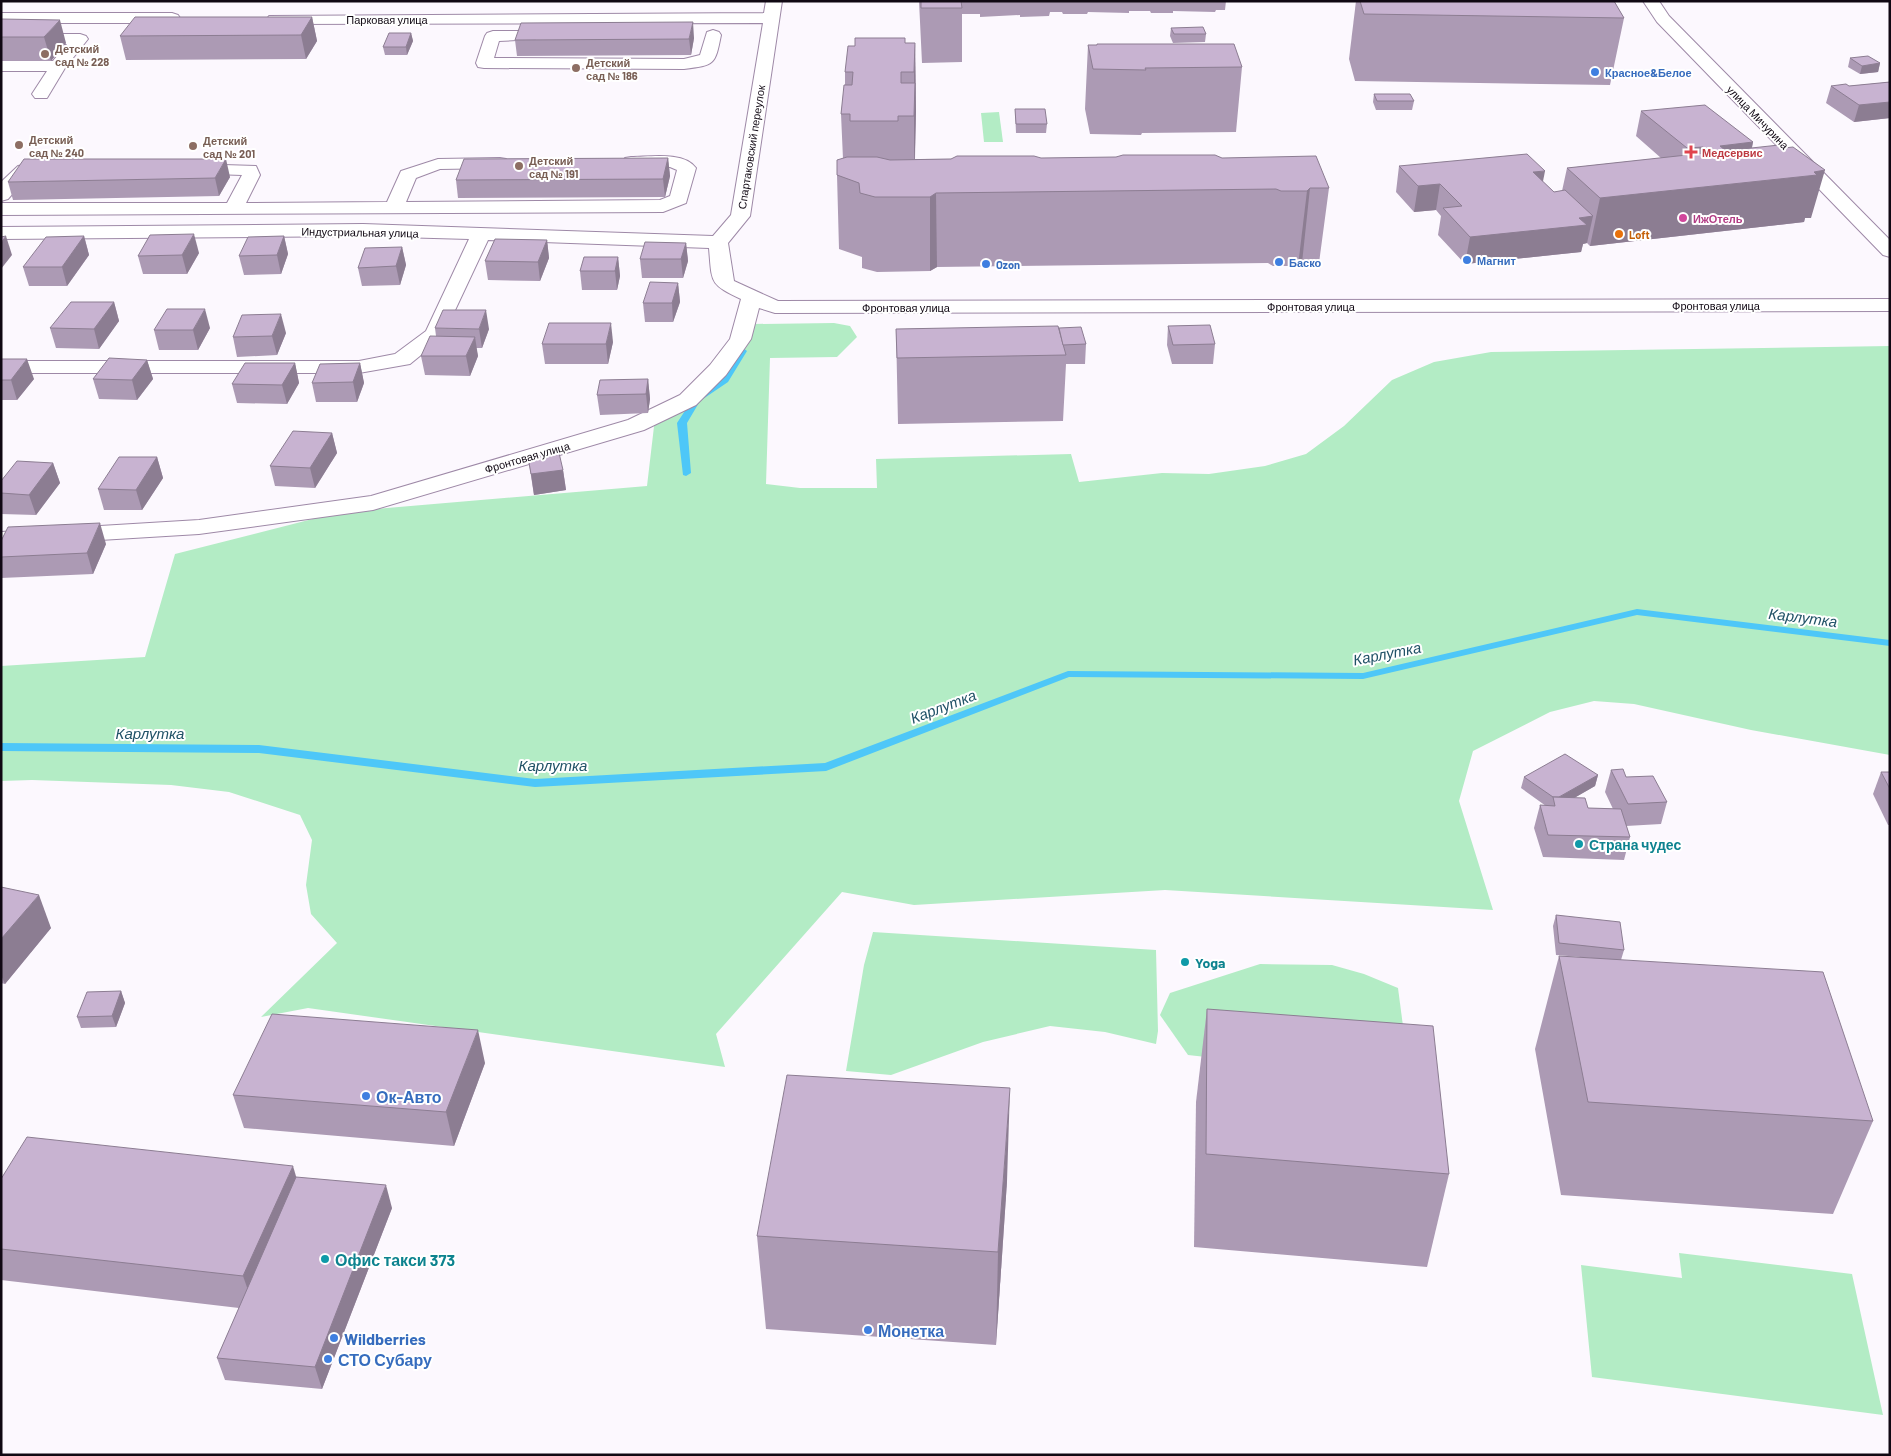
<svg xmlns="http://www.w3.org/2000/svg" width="1891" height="1456" font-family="Barlow,sans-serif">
  <rect width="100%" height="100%" fill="#fcf8fe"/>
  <g fill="#b3ecc5">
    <polygon points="999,112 1003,142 984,142 981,113"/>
    <polygon points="834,323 850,326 857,337 837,357 770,358 766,484 800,488 877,488 876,459 1071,454 1079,482 1162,473 1209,474 1265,466 1306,454 1344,426 1392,380 1434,362 1491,352 1890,346 1890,755 1751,730 1634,704 1594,701 1550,712 1473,751 1459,801 1493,910 1165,890 914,905 842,892 716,1034 725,1067 308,1008 261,1017 337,943 311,914 306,885 312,840 300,815 229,792 171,785 32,780 1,781 1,666 145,657 175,554 340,512 647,486 655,418 687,406 753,324"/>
    <polygon points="873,932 1156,950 1158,1031 1156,1044 1105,1032 1050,1026 983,1042 891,1075 846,1071 864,965"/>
    <polygon points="1260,964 1332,965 1364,974 1398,988 1408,1064 1242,1061 1188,1055 1160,1015 1170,993"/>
    <polygon points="1679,1253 1852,1274 1883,1415 1592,1377 1581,1265 1682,1278"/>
  </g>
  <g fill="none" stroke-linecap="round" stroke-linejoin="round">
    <g fill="#4ec7f8" fill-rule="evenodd">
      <polygon points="743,348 747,351 728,382 700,401 687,423 691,473 686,476 683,475 677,423 694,397 722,378 740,349"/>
      <polygon points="1637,609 1890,640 1890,646 1637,615 1363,679 1069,677 826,771 535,787 259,753 1,751 1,743 259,745 535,779 825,763 1068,671 1363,673"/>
    </g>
    <defs>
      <g id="minor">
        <path d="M766,1H782L750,216L728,243L734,281L778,301L1890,299V311L775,313L759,308L751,339L726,375L696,405L644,430L373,510L199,534L1,546V532L199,520L371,496L628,420L680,395L710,365L730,339L741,299C709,284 712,283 709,248L488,240L442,338L410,364L359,373H1V361H359L395,354L426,331L469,239L363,236L1,239V227L363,224L713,236L731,215L763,23L275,24L269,22L267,19L269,16L764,13Z"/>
        <polygon points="1643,1 1659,1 1669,16 1890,240 1890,257 1883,255 1657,22"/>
        <polygon points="1,13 172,13 178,15 180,18 178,21 172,23 1,23"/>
        <path d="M713,30L719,32L721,35C715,65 715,65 684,69L484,68L478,67L476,63L485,36L487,33L493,31H529L535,33L537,36L535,39L499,41L494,58L684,59L700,55L707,32Z"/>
        <polygon points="1,34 80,34 86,36 88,39 65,68 47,98 35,98 32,94 47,71 1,71 1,61 53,61 67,44 1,44"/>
        <path d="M631,157C649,157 684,151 696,168L686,203L663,212L1,215V203H227L242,175L185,173L182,169L185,165L191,164L256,166L260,175L246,203L387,202L401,171L438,159L500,158L506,159L509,163L506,167L500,168L440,169L416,178L406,202L660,200L670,196L677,170L670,167L625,166L622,162L625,158Z"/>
        <polygon points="24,165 47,166 50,170 47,174 29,175 8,199 1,201 1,182 18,166"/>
      </g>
    </defs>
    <use href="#minor" stroke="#9e89a7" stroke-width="2"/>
    <use href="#minor" fill="#fff" fill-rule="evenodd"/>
  </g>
  <g fill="#ac9ab4">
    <polygon points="919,1 1226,1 1225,10 1216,10 1215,12 1173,11 1173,13 1151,13 1150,11 1129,11 1129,13 1088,12 1087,14 1063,14 1062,12 1050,12 1049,16 1020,17 1020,15 980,17 980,14 962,14 962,62 922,63"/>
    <polygon points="1356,1 1614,1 1624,18 1610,85 1355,81 1349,59"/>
    <polygon points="312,17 317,41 306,59 126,60 120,36"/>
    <polygon points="1,19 66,43 51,61 1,61"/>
    <polygon points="1171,28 1206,34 1205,42 1173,43 1170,36"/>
    <polygon points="411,33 413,41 407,55 385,55 383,47"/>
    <polygon points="694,38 691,55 517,56 515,40"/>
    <polygon points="905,43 915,43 916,111 915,159 1222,158 1329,188 1319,263 1302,263 1298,266 1273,266 1268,263 937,267 930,271 877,272 862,268 862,257 839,249 837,175 843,159 841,114 845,85 845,72 855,46"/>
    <polygon points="1088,45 1242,67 1236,132 1142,133 1141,135 1090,134 1085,109"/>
    <polygon points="1850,58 1880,63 1878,72 1860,74 1848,67"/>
    <polygon points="1890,82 1890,118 1854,122 1826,103 1831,86 1849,86"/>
    <polygon points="1374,94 1414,101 1412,110 1376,110 1373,102"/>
    <polygon points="1015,109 1047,124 1046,133 1016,133"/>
    <polygon points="1641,111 1753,142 1752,148 1811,218 1805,218 1804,222 1590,246 1587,243 1583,244 1581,252 1465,264 1438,235 1441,216 1436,210 1414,212 1396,192 1399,166 1543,182 1554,192 1562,191 1567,168 1661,158 1636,136"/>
    <polygon points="668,158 670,176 665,197 458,198 456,180"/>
    <polygon points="230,177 219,196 13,200 8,182"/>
    <polygon points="84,236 89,255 67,286 29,286 23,267"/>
    <polygon points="284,236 288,254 281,274 244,275 239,256"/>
    <polygon points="547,240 549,258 540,281 488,280 485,261"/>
    <polygon points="686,243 688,261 683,278 642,278 640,259"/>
    <polygon points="402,247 406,265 400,285 362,286 358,268"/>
    <polygon points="199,253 187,274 143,274 138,256"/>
    <polygon points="618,257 620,276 617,290 582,290 580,271"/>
    <polygon points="678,283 680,302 673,322 645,322 643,303"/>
    <polygon points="114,302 119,321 99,349 56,348 50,328"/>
    <polygon points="1168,326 1215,344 1213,364 1172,364 1167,345"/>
    <polygon points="210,328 198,350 159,350 154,330"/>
    <polygon points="435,328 489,329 482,348 476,348 478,356 470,376 425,375 421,356 436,336"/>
    <polygon points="1059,328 1086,344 1085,364 1066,364 1063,421 898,424 896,329"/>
    <polygon points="286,333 277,355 237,357 233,337"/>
    <polygon points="613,342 608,364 545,364 542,344"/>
    <polygon points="1,359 34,379 17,400 1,400"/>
    <polygon points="147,360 153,379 137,400 99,399 93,379"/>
    <polygon points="295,363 299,383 287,404 237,403 232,384"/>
    <polygon points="360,363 364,383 357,402 316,402 312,383"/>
    <polygon points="648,379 650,399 648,413 600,415 597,395"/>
    <polygon points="332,433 337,453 315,488 275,486 270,466"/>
    <polygon points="157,457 163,478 142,510 104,510 98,489"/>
    <polygon points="528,457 563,470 566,490 534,495"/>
    <polygon points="53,463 60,483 36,515 1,514 1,481"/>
    <polygon points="1,541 106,544 93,574 1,578"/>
    <polygon points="1611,770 1626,777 1667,802 1661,824 1626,826 1630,837 1624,860 1543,857 1534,828 1540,805 1546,806 1521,788 1524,777 1598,775 1595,786 1574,798 1588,808 1613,809 1605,792"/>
    <polygon points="1881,772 1890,772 1890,825 1888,825 1873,794"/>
    <polygon points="1,887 51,928 5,984 1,983"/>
    <polygon points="1556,915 1624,950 1621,960 1873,1121 1833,1214 1561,1195 1535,1049 1559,956 1593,958 1556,955 1553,926"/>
    <polygon points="121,991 125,1003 116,1027 81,1028 77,1017"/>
    <polygon points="1207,1009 1449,1174 1427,1267 1194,1247 1196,1102"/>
    <polygon points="485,1063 454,1146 244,1128 233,1095"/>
    <polygon points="296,1177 392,1208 322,1389 225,1380 217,1358 239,1308 1,1280 1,1179"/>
    <polygon points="1007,1181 996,1345 766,1329 757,1236"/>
  </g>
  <g fill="#8c7d92">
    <polygon points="312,17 317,41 306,59 301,35"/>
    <polygon points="60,20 66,43 51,61 44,37"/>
    <polygon points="693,22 694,38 691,55 689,39"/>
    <polygon points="411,33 413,41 407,55 406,47"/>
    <polygon points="915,43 916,111 914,187 914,72"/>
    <polygon points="1880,63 1878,72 1860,74 1862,66"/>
    <polygon points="1890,102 1890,118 1854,122 1859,105"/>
    <polygon points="1753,142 1747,168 1720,146"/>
    <polygon points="1703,147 1697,173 1681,174 1687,148"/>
    <polygon points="668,158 670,176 665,197 663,179"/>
    <polygon points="226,159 230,177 219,196 215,178"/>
    <polygon points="1825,170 1811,218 1805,218 1804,222 1590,246 1600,198"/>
    <polygon points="1545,171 1540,197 1533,172"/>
    <polygon points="1440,184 1436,210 1414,212 1418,186"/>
    <polygon points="1310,188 1302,263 1298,266 1307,191"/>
    <polygon points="936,193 937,267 930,271 930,197"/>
    <polygon points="1593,216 1587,243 1583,244 1581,252 1465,264 1470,237 1579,218"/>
    <polygon points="194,234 199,253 187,274 182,255"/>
    <polygon points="6,236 12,255 1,269 1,243"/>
    <polygon points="84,236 89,255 67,286 62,267"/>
    <polygon points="284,236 288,254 281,274 277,255"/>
    <polygon points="547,240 549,258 540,281 538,262"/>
    <polygon points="686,243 688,261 683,278 681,259"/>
    <polygon points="402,247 406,265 400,285 396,266"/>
    <polygon points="618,257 620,276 617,290 615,271"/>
    <polygon points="678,283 680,302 673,322 672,303"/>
    <polygon points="114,302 119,321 99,349 94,329"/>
    <polygon points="205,309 210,328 198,350 193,330"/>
    <polygon points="486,310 489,329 482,348 479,329"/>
    <polygon points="281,314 286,333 277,355 272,336"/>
    <polygon points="611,323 613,342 608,364 606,344"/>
    <polygon points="475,337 478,356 470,376 466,356"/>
    <polygon points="27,359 34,379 17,400 11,380"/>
    <polygon points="147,360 153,379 137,400 132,380"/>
    <polygon points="295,363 299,383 287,404 282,385"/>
    <polygon points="360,363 364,383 357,402 353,382"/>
    <polygon points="648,379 650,399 648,413 646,394"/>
    <polygon points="332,433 337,453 315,488 310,468"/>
    <polygon points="157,457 163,478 142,510 136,490"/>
    <polygon points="53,463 60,483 36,515 29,495"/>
    <polygon points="563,470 566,490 534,495 531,474"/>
    <polygon points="100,523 106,544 93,574 87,553"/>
    <polygon points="1598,775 1595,786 1555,809 1556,799"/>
    <polygon points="39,895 51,928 5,984 1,975 1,939"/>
    <polygon points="121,991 125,1003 116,1027 112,1016"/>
    <polygon points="478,1030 485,1063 454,1146 446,1112"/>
    <polygon points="1010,1088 1007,1181 996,1345 998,1252"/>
    <polygon points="293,1166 303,1200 255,1310 243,1276"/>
    <polygon points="386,1185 392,1208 322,1389 315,1367"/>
  </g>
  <g fill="#c8b3d1" stroke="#8c7d92">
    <polygon points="921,1 961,1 962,8 921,8"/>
    <polygon points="1360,1 1614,1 1624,18 1364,14"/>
    <polygon points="135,17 312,17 301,35 120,36"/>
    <polygon points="1,19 60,20 44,37 1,37"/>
    <polygon points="693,22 689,39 515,40 521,23"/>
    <polygon points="1203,27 1206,34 1174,34 1171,28"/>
    <polygon points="389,33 411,33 406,47 383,47"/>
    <polygon points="855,38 905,38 905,43 915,43 914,72 901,72 901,83 915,83 914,116 898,116 898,121 850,121 850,114 841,114 844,85 852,85 853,72 845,72 848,46 855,46"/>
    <polygon points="1097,44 1234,44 1242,67 1145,68 1146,70 1093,69 1088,45 1097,45"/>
    <polygon points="1868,56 1880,63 1862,66 1850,58"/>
    <polygon points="1890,82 1890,102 1859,105 1831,86 1846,84 1849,86"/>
    <polygon points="1374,94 1410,94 1414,101 1377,101"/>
    <polygon points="1705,105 1753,142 1720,146 1726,151 1710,153 1703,147 1687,148 1641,111"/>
    <polygon points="1015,109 1045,109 1047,124 1016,124"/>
    <polygon points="1779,145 1784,148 1793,147 1825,170 1814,172 1817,175 1600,198 1567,168"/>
    <polygon points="1527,154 1545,171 1533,172 1554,192 1565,190 1593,216 1579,218 1587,225 1470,237 1443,208 1462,206 1440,184 1418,186 1399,166"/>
    <polygon points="1123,155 1215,155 1222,158 1316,156 1329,188 1310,188 1307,191 1281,191 1276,189 936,193 930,197 875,197 860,193 859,183 837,175 837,160 847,157 877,157 890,160 951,159 957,156 1034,156 1041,158 1116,157"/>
    <polygon points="668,158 663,179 456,180 464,159"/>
    <polygon points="24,159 226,159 215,178 8,182"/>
    <polygon points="194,234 182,255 138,256 150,235"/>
    <polygon points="6,236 1,243 1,237"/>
    <polygon points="84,236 62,267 23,267 46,237"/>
    <polygon points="284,236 277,255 239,256 248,237"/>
    <polygon points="495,239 547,240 538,262 485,261"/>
    <polygon points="645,242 686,243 681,259 640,259"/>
    <polygon points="402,247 396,266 358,268 365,248"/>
    <polygon points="584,257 618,257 615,271 580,271"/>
    <polygon points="650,282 678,283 672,303 643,303"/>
    <polygon points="71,302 114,302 94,329 50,328"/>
    <polygon points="167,309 205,309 193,330 154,330"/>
    <polygon points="443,310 486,310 479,329 435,328"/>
    <polygon points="281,314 272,336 233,337 242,315"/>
    <polygon points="549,323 611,323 606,344 542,344"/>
    <polygon points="1210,325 1215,344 1173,345 1168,326"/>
    <polygon points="1058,326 1066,355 897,358 896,329"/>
    <polygon points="1081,327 1086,344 1063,345 1059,328"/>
    <polygon points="430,336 475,337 466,356 421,356"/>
    <polygon points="109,358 147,360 132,380 93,379"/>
    <polygon points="1,359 27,359 11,380 1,380"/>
    <polygon points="245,363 295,363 282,385 232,384"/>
    <polygon points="360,363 353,382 312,383 320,364"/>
    <polygon points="648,379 646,394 597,395 600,380"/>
    <polygon points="293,431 332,433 310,468 270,466"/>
    <polygon points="559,453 563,470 531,474 528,457"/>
    <polygon points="119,457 157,457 136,490 98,489"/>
    <polygon points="17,461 53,463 29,495 1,493 1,481"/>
    <polygon points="100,523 87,553 1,557 1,541 8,527"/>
    <polygon points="1565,754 1598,775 1559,797 1553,797 1524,777"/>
    <polygon points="1623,769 1626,777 1653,776 1667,802 1628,804 1611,770"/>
    <polygon points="1881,772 1890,772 1890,789"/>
    <polygon points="1553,797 1585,798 1588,808 1621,809 1630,837 1548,835 1540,805 1555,806"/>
    <polygon points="1,887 39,895 1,939"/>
    <polygon points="1556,915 1620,922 1624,950 1559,943"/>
    <polygon points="1559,956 1823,972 1873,1121 1588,1102"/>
    <polygon points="121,991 112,1016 77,1017 87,992"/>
    <polygon points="1207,1009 1433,1026 1449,1174 1206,1154"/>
    <polygon points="272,1014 478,1030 446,1112 233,1095"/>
    <polygon points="787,1075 1010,1088 998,1252 757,1236"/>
    <polygon points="27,1137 293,1166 243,1276 1,1249 1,1179"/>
    <polygon points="296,1177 386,1185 315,1367 217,1358"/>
  </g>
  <g fill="#8d6e63" stroke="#fff" stroke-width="2">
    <circle cx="45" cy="54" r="5"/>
    <circle cx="576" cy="68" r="5"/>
    <circle cx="19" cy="145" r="5"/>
    <circle cx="193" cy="146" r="5"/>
    <circle cx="519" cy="166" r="5"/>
  </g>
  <g fill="#3f7fe0" stroke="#fff" stroke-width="2">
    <circle cx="1595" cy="72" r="5"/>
    <circle cx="1467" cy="260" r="5"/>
    <circle cx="1279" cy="262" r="5"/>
    <circle cx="986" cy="264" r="5"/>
    <circle cx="366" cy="1096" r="5"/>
    <circle cx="868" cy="1330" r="5"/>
    <circle cx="334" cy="1338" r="5"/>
    <circle cx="328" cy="1359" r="5"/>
  </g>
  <path fill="#e0444e" stroke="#fff" stroke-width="2" d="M1688.5 144.5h5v5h5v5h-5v5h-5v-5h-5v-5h5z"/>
  <circle fill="#d1479c" stroke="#fff" stroke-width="2" cx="1683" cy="218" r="5"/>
  <circle fill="#e8710a" stroke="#fff" stroke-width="2" cx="1619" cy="234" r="5"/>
  <g fill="#0f9aa8" stroke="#fff" stroke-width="2">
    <circle cx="1579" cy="844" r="5"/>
    <circle cx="1185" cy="962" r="5"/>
    <circle cx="325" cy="1259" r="5"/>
  </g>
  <g text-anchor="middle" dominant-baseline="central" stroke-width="4" stroke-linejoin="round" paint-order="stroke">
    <g font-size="11" fill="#100813" stroke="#fff">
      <text x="387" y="19">Парковая улица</text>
      <text transform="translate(1758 117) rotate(46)">улица Мичурина</text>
      <text transform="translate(751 147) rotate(-81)">Спартаковский переулок</text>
      <text transform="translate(360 232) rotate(1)">Индустриальная улица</text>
      <text x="1716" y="305">Фронтовая улица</text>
      <text x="1311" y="306">Фронтовая улица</text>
      <text x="906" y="307">Фронтовая улица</text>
      <text transform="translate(527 457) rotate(-16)">Фронтовая улица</text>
    </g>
    <g font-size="11" font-weight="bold" fill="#785e54" stroke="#fff" text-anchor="start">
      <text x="55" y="48">Детский<tspan x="55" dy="13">сад № 228</tspan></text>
      <text x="586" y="62">Детский<tspan x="586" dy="13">сад № 186</tspan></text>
      <text x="29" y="139">Детский<tspan x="29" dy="13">сад № 240</tspan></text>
      <text x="203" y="140">Детский<tspan x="203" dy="13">сад № 201</tspan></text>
      <text x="529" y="160">Детский<tspan x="529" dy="13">сад № 191</tspan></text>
    </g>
    <g font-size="11" font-weight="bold" fill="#366cbe" stroke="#fff" text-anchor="start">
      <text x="1605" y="72">Красное&amp;Белое</text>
      <text x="1477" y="260">Магнит</text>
      <text x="1289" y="262">Баско</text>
      <text x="996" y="264">Ozon</text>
    </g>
    <g font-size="11" font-weight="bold" fill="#be3a42" stroke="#fff" text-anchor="start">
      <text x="1702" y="152">Медсервис</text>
    </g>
    <g font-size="11" font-weight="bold" fill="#b23c85" stroke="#fff" text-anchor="start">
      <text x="1693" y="218">ИжОтель</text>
    </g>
    <g font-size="11" font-weight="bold" fill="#c56008" stroke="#fff" text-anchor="start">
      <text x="1629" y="234">Loft</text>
    </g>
    <g font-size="14" font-weight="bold" fill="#0d838f" stroke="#fff" text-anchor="start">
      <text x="1589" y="844">Страна чудес</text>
      <text x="1195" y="962">Yoga</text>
    </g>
    <g font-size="15" font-style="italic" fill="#215267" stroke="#fff">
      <text transform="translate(1803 617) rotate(7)">Карлутка</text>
      <text transform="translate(1387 653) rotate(-11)">Карлутка</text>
      <text transform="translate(943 706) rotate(-21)">Карлутка</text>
      <text x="150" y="733">Карлутка</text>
      <text x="553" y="765">Карлутка</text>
    </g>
    <g font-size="16" font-weight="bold" fill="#366cbe" stroke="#fff" text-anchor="start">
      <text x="376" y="1096">Ок-Авто</text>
      <text x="878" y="1330">Монетка</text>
      <text x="344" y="1338">Wildberries</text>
      <text x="338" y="1359">СТО Субару</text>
    </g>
    <g font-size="16" font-weight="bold" fill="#0d838f" stroke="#fff" text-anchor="start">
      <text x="335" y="1259">Офис такси 373</text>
    </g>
  </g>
  <rect width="1891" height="1456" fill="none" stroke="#100813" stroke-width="5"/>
</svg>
